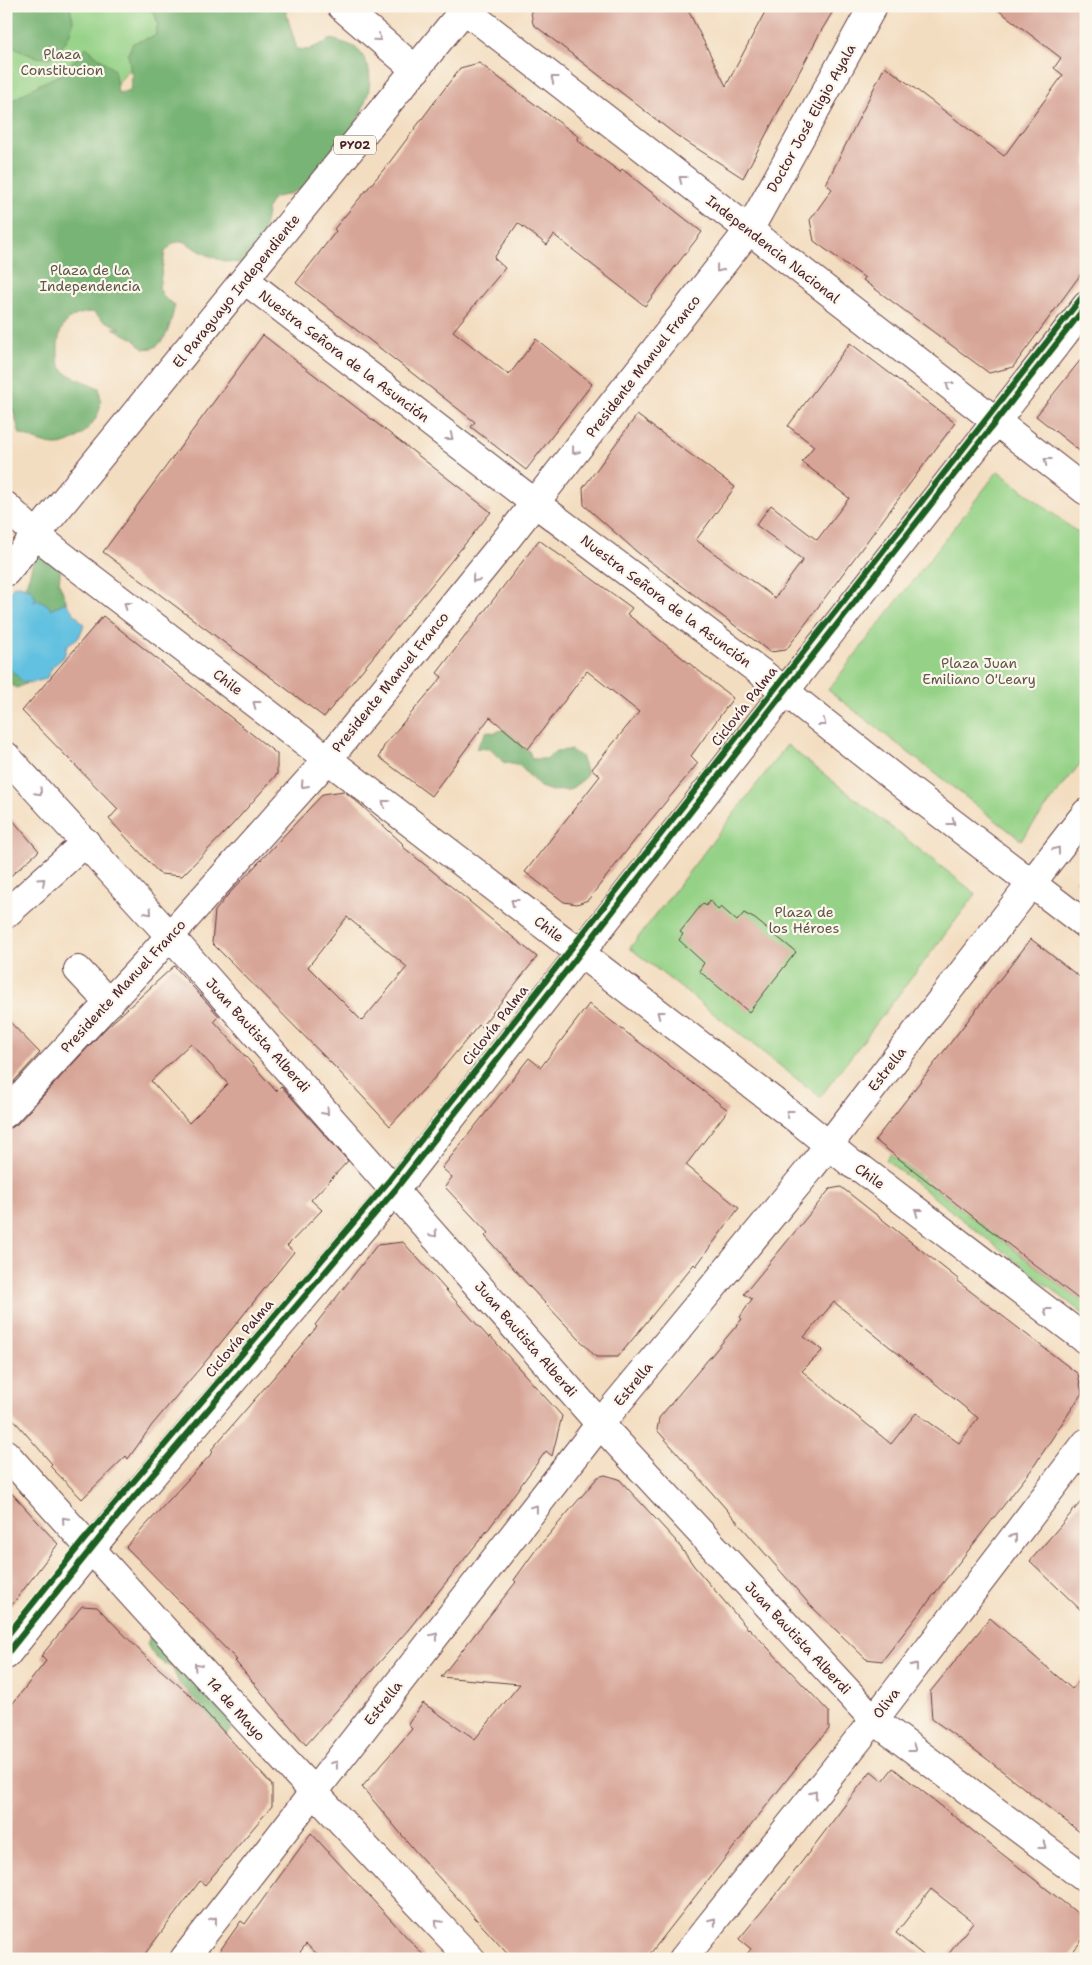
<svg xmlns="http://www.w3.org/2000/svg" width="1092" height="1965" font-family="'Shantell Sans',sans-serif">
  <rect width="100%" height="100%" fill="#fbf7ec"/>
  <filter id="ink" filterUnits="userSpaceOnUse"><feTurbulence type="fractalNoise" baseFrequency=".02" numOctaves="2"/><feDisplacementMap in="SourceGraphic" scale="10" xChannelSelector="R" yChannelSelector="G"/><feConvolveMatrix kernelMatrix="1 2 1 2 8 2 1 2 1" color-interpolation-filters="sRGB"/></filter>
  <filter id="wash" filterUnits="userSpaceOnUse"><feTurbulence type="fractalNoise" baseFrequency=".0096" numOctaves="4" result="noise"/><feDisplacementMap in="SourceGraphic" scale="20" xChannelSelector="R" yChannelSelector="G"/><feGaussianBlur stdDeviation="1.12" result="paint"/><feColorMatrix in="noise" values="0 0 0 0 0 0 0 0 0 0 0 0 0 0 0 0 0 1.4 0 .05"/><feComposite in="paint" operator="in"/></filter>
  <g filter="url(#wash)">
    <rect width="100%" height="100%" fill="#f3ddc0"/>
    <g fill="#95d287" stroke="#707859">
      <polygon points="6,6 189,6 6,203"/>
      <polygon points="998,471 1086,539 1086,756 1021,840 828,690"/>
      <polygon points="787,745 976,894 820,1097 630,948"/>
      <polygon points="1086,868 1086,888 1076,881"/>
      <polygon points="890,1154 1086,1305 1086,1316 886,1160"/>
    </g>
    <g fill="#78b474" stroke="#616a50">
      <path d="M6,6H69C71,11 73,17 73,21C72,33 62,52 50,57C36,61 16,49 6,41Z"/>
      <path d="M141,6H284L297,49L308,50L332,39C340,42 351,44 357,49C383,75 364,107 350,134C345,144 341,156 333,164C318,179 295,196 274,197L268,206L262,241L251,262C226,266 204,255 184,241L173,243L165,252L159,288L165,299L175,305C171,319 169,339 155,347C152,349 146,348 143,349L135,340L113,328H121L103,320L93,312C69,313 58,325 58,349C58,357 57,364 64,371C70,377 90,383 99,388C100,395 102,404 99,411C92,429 73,446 54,445C42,444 31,438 20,434L13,410H6V102L17,98L38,85L62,74L86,47L114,70L118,93L130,91L132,78L128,54L133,43L155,36L158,24L154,12Z"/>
      <polygon points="6,463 13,475 6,498"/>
      <path d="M37,551L61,565L59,583L66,600V612L33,680L17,688L6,682V602C12,597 21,592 25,586C31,576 31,563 37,551Z"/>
      <polygon points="503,729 517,737 521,746 529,751 532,759 546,759 556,751 570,750 581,756 587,774 583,780 569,790 552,791 540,787 520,766 503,762 490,749 476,748 487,731 495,733"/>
      <path d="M152,1632L187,1634L206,1649L230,1692L235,1715L234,1727L226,1735L206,1724L188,1691L179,1684L173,1668C160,1662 153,1657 147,1644Z"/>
    </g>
    <polygon fill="#62c1e0" stroke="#567086" points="20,585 32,590 36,599 33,602 39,600 48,605 51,610 65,602 84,625 79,637 67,645 64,657 53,666 46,679 30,683 22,681 6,665 6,594 14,586"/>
    <g id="blocks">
      <g fill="#d7a597" fill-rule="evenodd">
        <polygon points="530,6 686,6 726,86 768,6 836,6 820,33 743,178 676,135 533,24"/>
        <polygon points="993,6 1086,6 1086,267 1013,367 989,373 863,280 865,278 814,241 810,220 832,189 826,184 885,66 1004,156 1063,75 1054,68 1061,58"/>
        <polygon points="479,63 579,137 577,140 620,172 622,169 702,232 645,306 554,235 547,245 518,223 494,258 505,268 453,331 509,375 536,339 592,384 526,470 471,427 475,422 296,283 336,231 334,229 389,163 460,68"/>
        <polygon points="263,335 491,512 324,717 103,552"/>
        <polygon points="850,343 955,423 786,650 770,652 637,552 584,505 583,488 637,415 735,487 696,540 775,598 803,560 756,525 771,505 817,540 849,498 802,462 814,446 788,426"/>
        <polygon points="1086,353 1086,456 1036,416"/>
        <polygon points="539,540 632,608 627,614 733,698 691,756 698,763 650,821 588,900 577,904 564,902 525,872 600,776 592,769 639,712 587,671 528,749 490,717 431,796 379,757 385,744 442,677 437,673"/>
        <polygon points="103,616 277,754 277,774 233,824 182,876 160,874 109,819 118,809 22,711"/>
        <path d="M344,791L361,805L403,844L402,846L537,957L481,1027L479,1025L437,1075L390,1126L335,1067L212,943L215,911L227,896L323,794ZM347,917L407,967L362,1021L308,967Z"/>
        <polygon points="6,812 39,851 6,880"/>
        <polygon points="710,900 718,910 721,907 737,921 744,913 755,919 796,952 749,1012 699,971 704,963 679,940 683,934 680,932 703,903 706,906"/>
        <polygon points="1031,939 1086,982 1086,1305 875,1140"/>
        <path d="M174,966L219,1016L214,1021L276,1091L281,1086L348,1161L311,1200L322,1210L287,1246L294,1252L211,1355L152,1425L128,1459L126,1456L82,1499L50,1466L52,1464L6,1411V1128H11L17,1124L104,1030ZM191,1043L228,1084L189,1123L151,1081Z"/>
        <polygon points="589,1004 728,1110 686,1165 739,1208 696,1266 694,1264 618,1357 596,1357 529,1286 485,1236 488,1233 445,1187 452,1177 442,1168 529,1058 541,1067"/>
        <polygon points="6,1018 40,1053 6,1090"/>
        <path d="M841,1187L958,1279L957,1281L1078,1374L1082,1393L1032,1469L882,1661L866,1659L811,1606L657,1430L659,1418L742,1319L740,1317L752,1299L744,1294L830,1189ZM834,1302L978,1418L959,1443L916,1413L891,1444L802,1371L823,1350L804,1337Z"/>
        <polygon points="403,1242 489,1338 490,1336 562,1416 552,1456 546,1451 490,1527 408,1630 306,1745 235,1661 237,1660 126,1547 213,1452 211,1450 317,1327 315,1325 377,1245"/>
        <polygon points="605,1475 619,1479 676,1541 694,1566 748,1629 749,1628 829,1712 829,1729 800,1763 646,1959 512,1959 416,1852 362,1787 412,1729 408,1724 423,1703 475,1739 520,1684 441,1677 516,1582 514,1580 535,1551 598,1477"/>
        <polygon points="6,1487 58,1544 6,1613"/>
        <polygon points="1086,1496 1086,1615 1030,1561"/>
        <polygon points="82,1606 97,1607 149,1660 189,1694 272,1785 272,1806 205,1885 200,1881 141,1959 6,1959 6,1712 46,1661 41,1656"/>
        <polygon points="990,1618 1072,1689 1086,1671 1086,1837 987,1759 932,1719 930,1692"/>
        <polygon points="893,1768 1086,1920 1086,1935 1067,1959 945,1959 973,1922 931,1889 896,1933 928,1959 743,1959 751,1949 739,1939 794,1872 871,1771 883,1781"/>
        <polygon points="311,1833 427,1959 323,1959 306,1944 295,1959 214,1959 241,1921 245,1924"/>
      </g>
    </g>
  </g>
  <g filter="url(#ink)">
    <use href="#blocks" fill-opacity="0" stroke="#633c41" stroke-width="1"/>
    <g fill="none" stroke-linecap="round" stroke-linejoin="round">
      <defs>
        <g id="minor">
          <polyline points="341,6 416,70"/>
          <polyline points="460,6 1086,491"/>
          <polyline points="245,280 535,503 763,674 908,789 1086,925"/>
          <polyline points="6,506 36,535 68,560 803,1124 852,1164 863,1170 1086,1340"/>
          <polyline points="6,756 169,935 600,1424 874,1720 1086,1879"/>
          <polyline points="6,914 86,842"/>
          <polyline points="78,970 109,1003"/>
          <polyline points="6,1113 143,966 328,759 509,536 749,230 873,6"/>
          <path d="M6,1454C158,1625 313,1793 471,1959"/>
          <polyline points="6,1655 111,1524 395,1190 1086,306"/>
          <polyline points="184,1959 600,1424 810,1169 1086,813"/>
          <polyline points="683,1959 874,1720 1086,1443"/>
        </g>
        <polyline id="highway" points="6,572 467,6"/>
      </defs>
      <use href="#minor" stroke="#633c41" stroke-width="30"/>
      <use href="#highway" stroke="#633c41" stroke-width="30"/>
      <use href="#minor" stroke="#fff" stroke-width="28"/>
      <use href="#highway" stroke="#fff" stroke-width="28"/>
      <defs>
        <g id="cycleway">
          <polyline points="6,1637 83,1541 388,1182 1086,292"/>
          <polyline points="6,1655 111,1524 395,1190 1086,306"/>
        </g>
      </defs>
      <use href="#cycleway" stroke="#fbf7ec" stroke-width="9"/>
      <use href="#cycleway" stroke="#1b5e20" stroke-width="6"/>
    </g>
    <defs><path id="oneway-chevron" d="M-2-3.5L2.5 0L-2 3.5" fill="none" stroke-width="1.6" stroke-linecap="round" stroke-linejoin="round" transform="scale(1.25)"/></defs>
    <g stroke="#ae9aa0">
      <use href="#oneway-chevron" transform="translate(378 38) rotate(40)"/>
      <use href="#oneway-chevron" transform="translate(554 79) rotate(-142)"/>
      <use href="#oneway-chevron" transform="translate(682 179) rotate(-142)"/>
      <use href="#oneway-chevron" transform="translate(719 269) rotate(128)"/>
      <use href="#oneway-chevron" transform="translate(949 385) rotate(-142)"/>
      <use href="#oneway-chevron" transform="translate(450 437) rotate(38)"/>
      <use href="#oneway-chevron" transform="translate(575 451) rotate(128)"/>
      <use href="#oneway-chevron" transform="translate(1047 461) rotate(-142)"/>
      <use href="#oneway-chevron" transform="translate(475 579) rotate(129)"/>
      <use href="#oneway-chevron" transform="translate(127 605) rotate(-143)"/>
      <use href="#oneway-chevron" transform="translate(256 704) rotate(-143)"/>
      <use href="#oneway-chevron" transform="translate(823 723) rotate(38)"/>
      <use href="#oneway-chevron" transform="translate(304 785) rotate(132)"/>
      <use href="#oneway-chevron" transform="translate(39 792) rotate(47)"/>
      <use href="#oneway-chevron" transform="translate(385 803) rotate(-143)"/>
      <use href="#oneway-chevron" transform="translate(952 822) rotate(38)"/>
      <use href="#oneway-chevron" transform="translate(1057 850) rotate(-53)"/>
      <use href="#oneway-chevron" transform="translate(42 881) rotate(-42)"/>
      <use href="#oneway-chevron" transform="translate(514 902) rotate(-143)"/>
      <use href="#oneway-chevron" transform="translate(149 912) rotate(48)"/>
      <use href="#oneway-chevron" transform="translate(660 1014) rotate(-142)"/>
      <use href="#oneway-chevron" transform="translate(326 1112) rotate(48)"/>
      <use href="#oneway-chevron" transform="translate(789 1113) rotate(-142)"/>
      <use href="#oneway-chevron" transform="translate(918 1212) rotate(-143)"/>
      <use href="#oneway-chevron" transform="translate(434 1234) rotate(49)"/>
      <use href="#oneway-chevron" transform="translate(1047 1311) rotate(-143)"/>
      <use href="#oneway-chevron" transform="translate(535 1508) rotate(-52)"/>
      <use href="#oneway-chevron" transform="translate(65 1520) rotate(-132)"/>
      <use href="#oneway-chevron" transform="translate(1014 1537) rotate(-52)"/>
      <use href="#oneway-chevron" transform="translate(435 1636) rotate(-52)"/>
      <use href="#oneway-chevron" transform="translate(197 1666) rotate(-132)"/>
      <use href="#oneway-chevron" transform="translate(915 1666) rotate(-52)"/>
      <use href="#oneway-chevron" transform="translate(913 1749) rotate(37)"/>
      <use href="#oneway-chevron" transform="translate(335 1764) rotate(-52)"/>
      <use href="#oneway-chevron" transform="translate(814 1794) rotate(-51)"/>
      <use href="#oneway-chevron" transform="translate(1043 1846) rotate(37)"/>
      <use href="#oneway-chevron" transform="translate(214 1920) rotate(-52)"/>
      <use href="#oneway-chevron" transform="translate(713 1921) rotate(-51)"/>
      <use href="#oneway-chevron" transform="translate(438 1923) rotate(-134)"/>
    </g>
  </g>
  <g text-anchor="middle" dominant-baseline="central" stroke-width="4.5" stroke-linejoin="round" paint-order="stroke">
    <rect fill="#fbf7ec" stroke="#7f6065" stroke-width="1" x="334" y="135.5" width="42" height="19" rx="4"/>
    <g font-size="12" font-weight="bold" fill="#4a1f2b">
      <text x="355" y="145">PY02</text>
    </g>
    <g font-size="14" fill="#605547" stroke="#fbf7ec">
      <text x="62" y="54">Plaza<tspan x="62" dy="16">Constitucion</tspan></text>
      <text x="90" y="270">Plaza de La<tspan x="90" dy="16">Independencia</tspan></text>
      <text x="979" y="663">Plaza Juan<tspan x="979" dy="16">Emiliano O'Leary</tspan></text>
      <text x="804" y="912">Plaza de<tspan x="804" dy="16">los Héroes</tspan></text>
    </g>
    <g font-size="14" fill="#4a1f2b" stroke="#fbf7ec">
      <text transform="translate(811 118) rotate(-61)">Doctor José Eligio Ayala</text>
      <text transform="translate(773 249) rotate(38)">Independencia Nacional</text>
      <text transform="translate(236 291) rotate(-51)">El Paraguayo Independiente</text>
      <text transform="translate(344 356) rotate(37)">Nuestra Señora de la Asunción</text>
      <text transform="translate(643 366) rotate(-52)">Presidente Manuel Franco</text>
      <text transform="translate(666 601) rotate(37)">Nuestra Señora de la Asunción</text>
      <text transform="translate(228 682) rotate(37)">Chile</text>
      <text transform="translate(390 682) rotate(-51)">Presidente Manuel Franco</text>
      <text transform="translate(744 706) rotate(-52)">Ciclovía Palma</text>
      <text transform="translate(549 929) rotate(37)">Chile</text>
      <text transform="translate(123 986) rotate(-47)">Presidente Manuel Franco</text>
      <text transform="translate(495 1025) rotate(-52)">Ciclovía Palma</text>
      <text transform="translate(258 1035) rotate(48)">Juan Bautista Alberdi</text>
      <text transform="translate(887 1069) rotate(-52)">Estrella</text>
      <text transform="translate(870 1176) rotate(35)">Chile</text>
      <text transform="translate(239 1338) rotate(-50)">Ciclovía Palma</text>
      <text transform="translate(526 1339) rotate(49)">Juan Bautista Alberdi</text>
      <text transform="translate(633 1384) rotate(-51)">Estrella</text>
      <text transform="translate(798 1638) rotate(47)">Juan Bautista Alberdi</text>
      <text transform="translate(383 1703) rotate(-52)">Estrella</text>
      <text transform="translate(886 1703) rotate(-52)">Oliva</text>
      <text transform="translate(236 1709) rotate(48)">14 de Mayo</text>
    </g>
  </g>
  <rect width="1092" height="1965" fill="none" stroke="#fbf7ec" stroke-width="25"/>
</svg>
